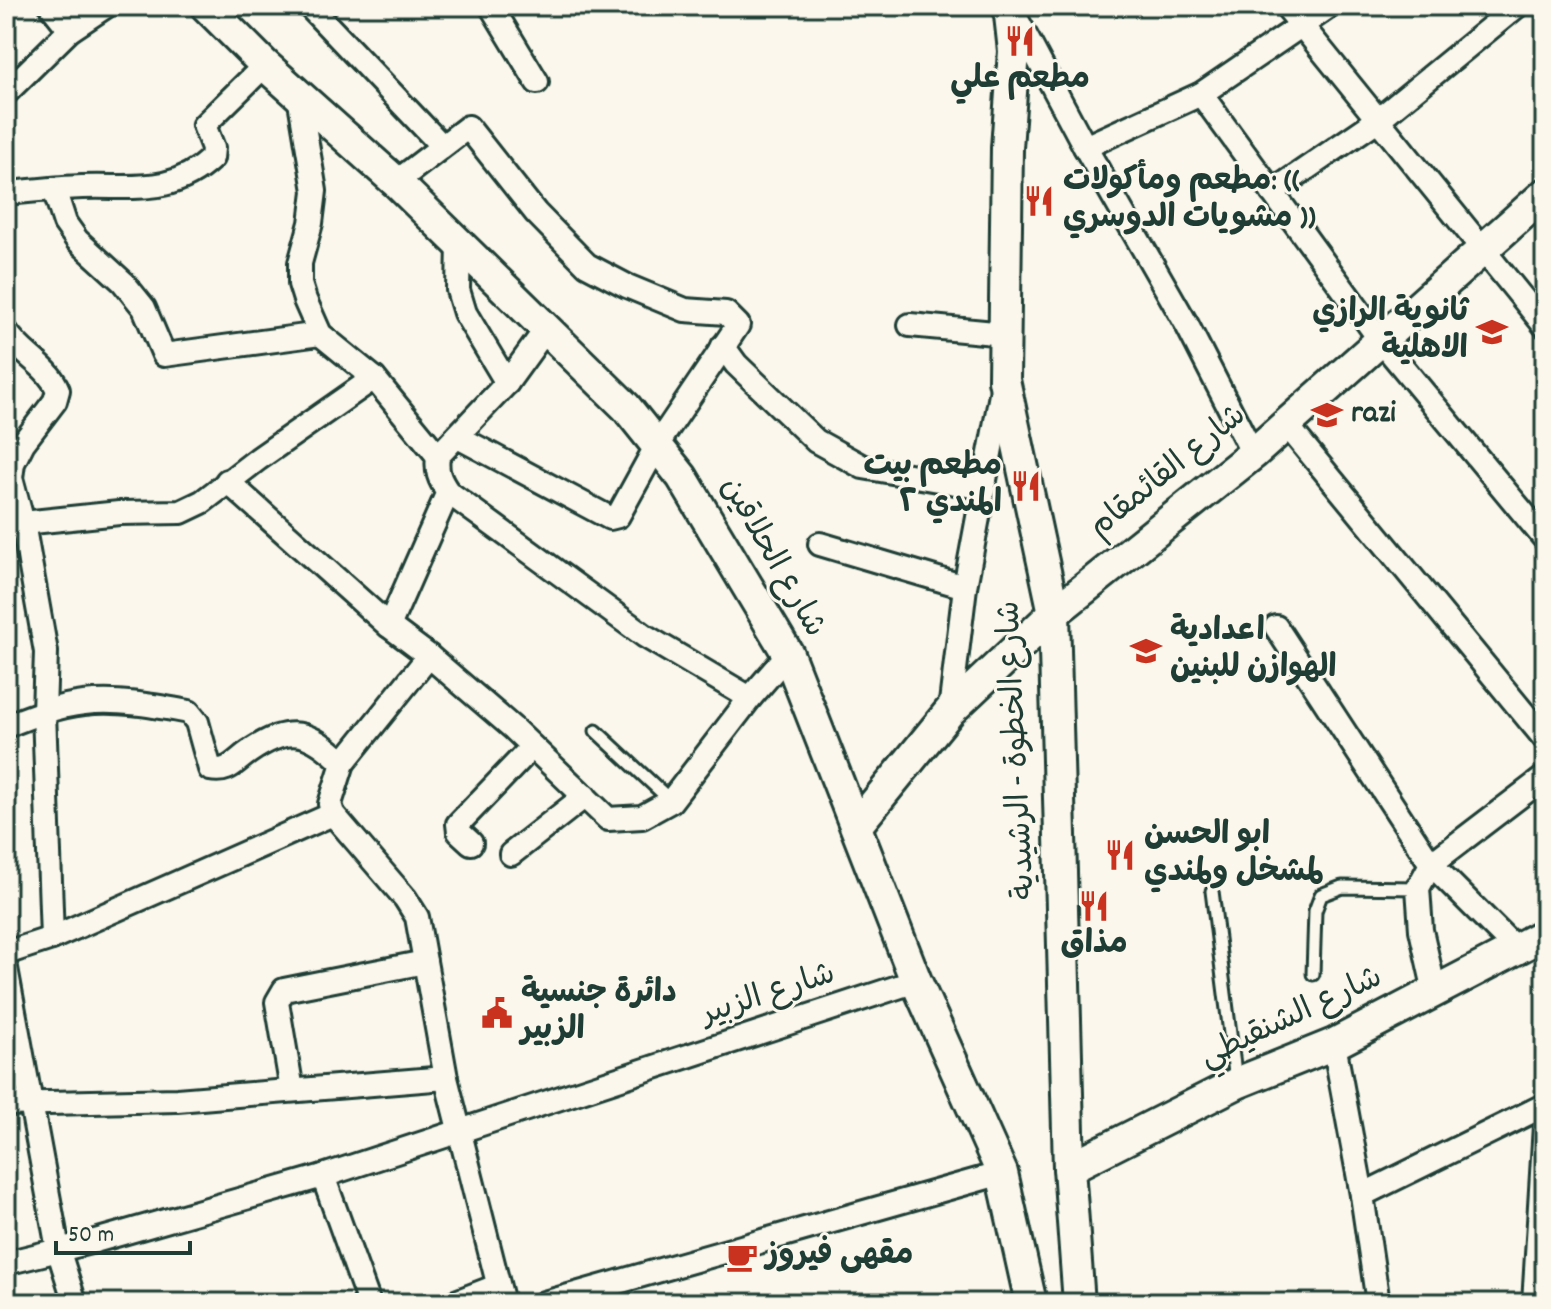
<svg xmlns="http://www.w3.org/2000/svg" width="1551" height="1309" font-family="Dekko,'Playpen Sans Arabic',sans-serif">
  <rect width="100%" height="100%" fill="#fbf7ec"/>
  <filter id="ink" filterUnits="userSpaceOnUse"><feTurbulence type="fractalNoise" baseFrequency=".0125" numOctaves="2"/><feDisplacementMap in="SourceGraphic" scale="16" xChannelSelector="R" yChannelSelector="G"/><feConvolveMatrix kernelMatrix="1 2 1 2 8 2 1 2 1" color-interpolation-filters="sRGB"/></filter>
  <g filter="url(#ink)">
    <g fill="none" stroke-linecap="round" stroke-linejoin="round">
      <defs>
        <g id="lane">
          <polyline points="596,731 671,801"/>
          <polyline points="1212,891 1236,1081"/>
          <polyline points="1313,974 1315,911 1321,895 1342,887 1418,888"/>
        </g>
        <g id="street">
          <polyline points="51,6 70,30"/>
          <polyline points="309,6 441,145"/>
          <polyline points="491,6 537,82"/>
          <polyline points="1286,6 1545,326"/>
          <polyline points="1014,14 1085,147 1187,325 1253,454"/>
          <polyline points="6,93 70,30 106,6"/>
          <polyline points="1201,94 1381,341 1545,539"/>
          <polyline points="299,96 315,191 311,223 300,263 300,284 305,300 320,334 374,378 438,456"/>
          <polyline points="1085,147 1201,94 1330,6"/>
          <polyline points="396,182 468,127 536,213 587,265 627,286 685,310 726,313 738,325 657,445 618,516 610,518 458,437"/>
          <polyline points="54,189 65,223 77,240 123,282 144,308 164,355 320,334"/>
          <polyline points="1272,192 1379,119 1517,6"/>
          <path d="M6,193C31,191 56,188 82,187C131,185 172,196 212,158L213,148L204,125L265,65"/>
          <polyline points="459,243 458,290 465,313 507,383"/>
          <polyline points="910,325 1005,334"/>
          <path d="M546,329L507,383L438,456C436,471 439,479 448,492L645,636L750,698"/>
          <path d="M6,331C20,354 48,365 58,390L55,401L23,443L13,463L11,478L23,523L46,652L44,712L52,938"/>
          <polyline points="723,346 736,364 816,441 863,467 984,488"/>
          <polyline points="1286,424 1545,739"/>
          <polyline points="227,481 389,626 429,656 514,729 608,819 642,817 671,801 750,698 788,654"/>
          <polyline points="23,523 119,513 181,512 202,502 258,459 374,378"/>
          <polyline points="820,544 965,587"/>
          <polyline points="389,626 448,492"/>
          <polyline points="1276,627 1431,864 1516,949"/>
          <polyline points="429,656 343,763 330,804 333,814 405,898 417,917 446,1078 503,1303"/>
          <polyline points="950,711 965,587 1002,389"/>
          <path d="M6,726C31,716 57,706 84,703C119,699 155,706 189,712L197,722L210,769C229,773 234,762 249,752C290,724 309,730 343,763"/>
          <polyline points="471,843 459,832 458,824 532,747"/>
          <polyline points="511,854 585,796"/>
          <polyline points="6,953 52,938 333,814"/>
          <polyline points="6,968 58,1249 75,1303"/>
          <polyline points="1435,992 1421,930 1418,888 1431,864 1545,777"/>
          <polyline points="1334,1044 1362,1195 1378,1303"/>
          <polyline points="292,1090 277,1002 284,990 425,962"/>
          <polyline points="6,1104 177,1100 446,1078"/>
          <polyline points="323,1176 369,1303"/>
          <polyline points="1362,1195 1545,1105"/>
          <polyline points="6,1263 95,1241 323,1176 916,981"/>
          <polyline points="453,1303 497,1286"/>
          <polyline points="544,1303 1002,1173"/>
          <polyline points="1534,1303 1545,1125"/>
        </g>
        <g id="secondary">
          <polyline points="206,6 265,65 396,182 626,407 682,477 788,654 916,981 1002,1173 1031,1303"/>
          <polyline points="1009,6 1014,51 1007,148 1004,380 1054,613 1069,1168 1079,1303"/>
          <polyline points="857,825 950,711 1054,613 1253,454 1545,194"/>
          <polyline points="1069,1168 1237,1083 1334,1044 1545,934"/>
        </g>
      </defs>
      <use href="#lane" stroke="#1f3d34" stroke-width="17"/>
      <use href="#street" stroke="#1f3d34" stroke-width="28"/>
      <use href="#secondary" stroke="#1f3d34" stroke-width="36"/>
      <use href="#lane" stroke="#fbf7ec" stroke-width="11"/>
      <use href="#street" stroke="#fbf7ec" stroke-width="22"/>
      <use href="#secondary" stroke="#fbf7ec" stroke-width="30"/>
    </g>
  </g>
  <defs>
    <symbol id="restaurant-bare" viewBox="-9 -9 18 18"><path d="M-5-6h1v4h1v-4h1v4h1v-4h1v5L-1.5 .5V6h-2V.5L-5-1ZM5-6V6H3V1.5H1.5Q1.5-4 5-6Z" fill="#c8321e" stroke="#fbf7ec" stroke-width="2.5" paint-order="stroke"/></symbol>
    <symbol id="school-bare" viewBox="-9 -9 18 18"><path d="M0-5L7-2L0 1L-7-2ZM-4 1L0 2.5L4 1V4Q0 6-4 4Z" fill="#c8321e" stroke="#fbf7ec" stroke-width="2.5" paint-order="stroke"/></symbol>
    <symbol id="civic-bare" viewBox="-9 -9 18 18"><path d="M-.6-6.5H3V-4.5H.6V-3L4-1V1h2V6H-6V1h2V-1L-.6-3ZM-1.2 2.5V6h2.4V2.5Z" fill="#c8321e" stroke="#fbf7ec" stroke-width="2.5" paint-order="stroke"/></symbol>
    <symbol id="cafe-bare" viewBox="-9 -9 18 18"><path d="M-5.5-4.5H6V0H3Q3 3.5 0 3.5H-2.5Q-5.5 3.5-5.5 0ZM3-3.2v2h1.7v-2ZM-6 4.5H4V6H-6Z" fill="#c8321e" stroke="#fbf7ec" stroke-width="2.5" paint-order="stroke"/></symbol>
  </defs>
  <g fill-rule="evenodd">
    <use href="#restaurant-bare" x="998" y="19" width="44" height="44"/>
    <use href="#restaurant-bare" x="1017" y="179" width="44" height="44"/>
    <use href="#school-bare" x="1470" y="310" width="44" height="44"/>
    <use href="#school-bare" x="1305" y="393" width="44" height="44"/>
    <use href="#restaurant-bare" x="1004" y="464" width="44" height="44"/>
    <use href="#school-bare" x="1124" y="629" width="44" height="44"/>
    <use href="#restaurant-bare" x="1098" y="833" width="44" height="44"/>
    <use href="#restaurant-bare" x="1072" y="884" width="44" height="44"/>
    <use href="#civic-bare" x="475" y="991" width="44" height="44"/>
    <use href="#cafe-bare" x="720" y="1235" width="44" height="44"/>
  </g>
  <g text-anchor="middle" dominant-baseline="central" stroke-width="6" stroke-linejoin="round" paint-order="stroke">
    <g font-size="32" font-weight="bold" fill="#1f3d34" stroke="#fbf7ec" text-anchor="start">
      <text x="1020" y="81" text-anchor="middle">مطعم علي</text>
      <text x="1063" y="183">مطعم ومأكولات: ((<tspan x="1063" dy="37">مشويات الدوسري ))</tspan></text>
      <text x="1468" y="314" text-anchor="end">ثانوية الرازي<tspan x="1468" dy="37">الاهلية</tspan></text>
      <text x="1351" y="415">razi</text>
      <text x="1002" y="468" text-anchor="end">مطعم بيت<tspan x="1002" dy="37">المندي ٢</tspan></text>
      <text x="1170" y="633">اعدادية<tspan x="1170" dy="37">الهوازن للبنين</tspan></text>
      <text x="1144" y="837">ابو الحسن<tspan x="1144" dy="37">لمشخل ولمندي</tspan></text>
      <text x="1094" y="946" text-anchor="middle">مذاق</text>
      <text x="521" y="995">دائرة جنسية<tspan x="521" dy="37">الزبير</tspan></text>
      <text x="766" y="1257">مقهى فيروز</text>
    </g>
    <g font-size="32" fill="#1f3d34" stroke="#fbf7ec">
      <text transform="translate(1169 473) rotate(-39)">شارع القائمقام</text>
      <text transform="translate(771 558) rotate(60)">شارع الحلاقين</text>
      <text transform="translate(1019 750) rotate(-93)">شارع الخطوة - الرشيدية</text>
      <text transform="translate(769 996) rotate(-18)">شارع الزبير</text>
      <text transform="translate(1292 1019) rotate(-25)">شارع الشنقيطي</text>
    </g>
  </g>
  <rect width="1551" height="1309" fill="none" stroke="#fbf7ec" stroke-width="32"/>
  <rect x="16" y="16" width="1519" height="1277" fill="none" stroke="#1f3d34" stroke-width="3" filter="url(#ink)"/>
  <path d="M56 1241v12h134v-12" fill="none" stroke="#1f3d34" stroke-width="4"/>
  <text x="68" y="1241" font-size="24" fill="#1f3d34" stroke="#fbf7ec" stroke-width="6" paint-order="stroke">50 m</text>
</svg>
